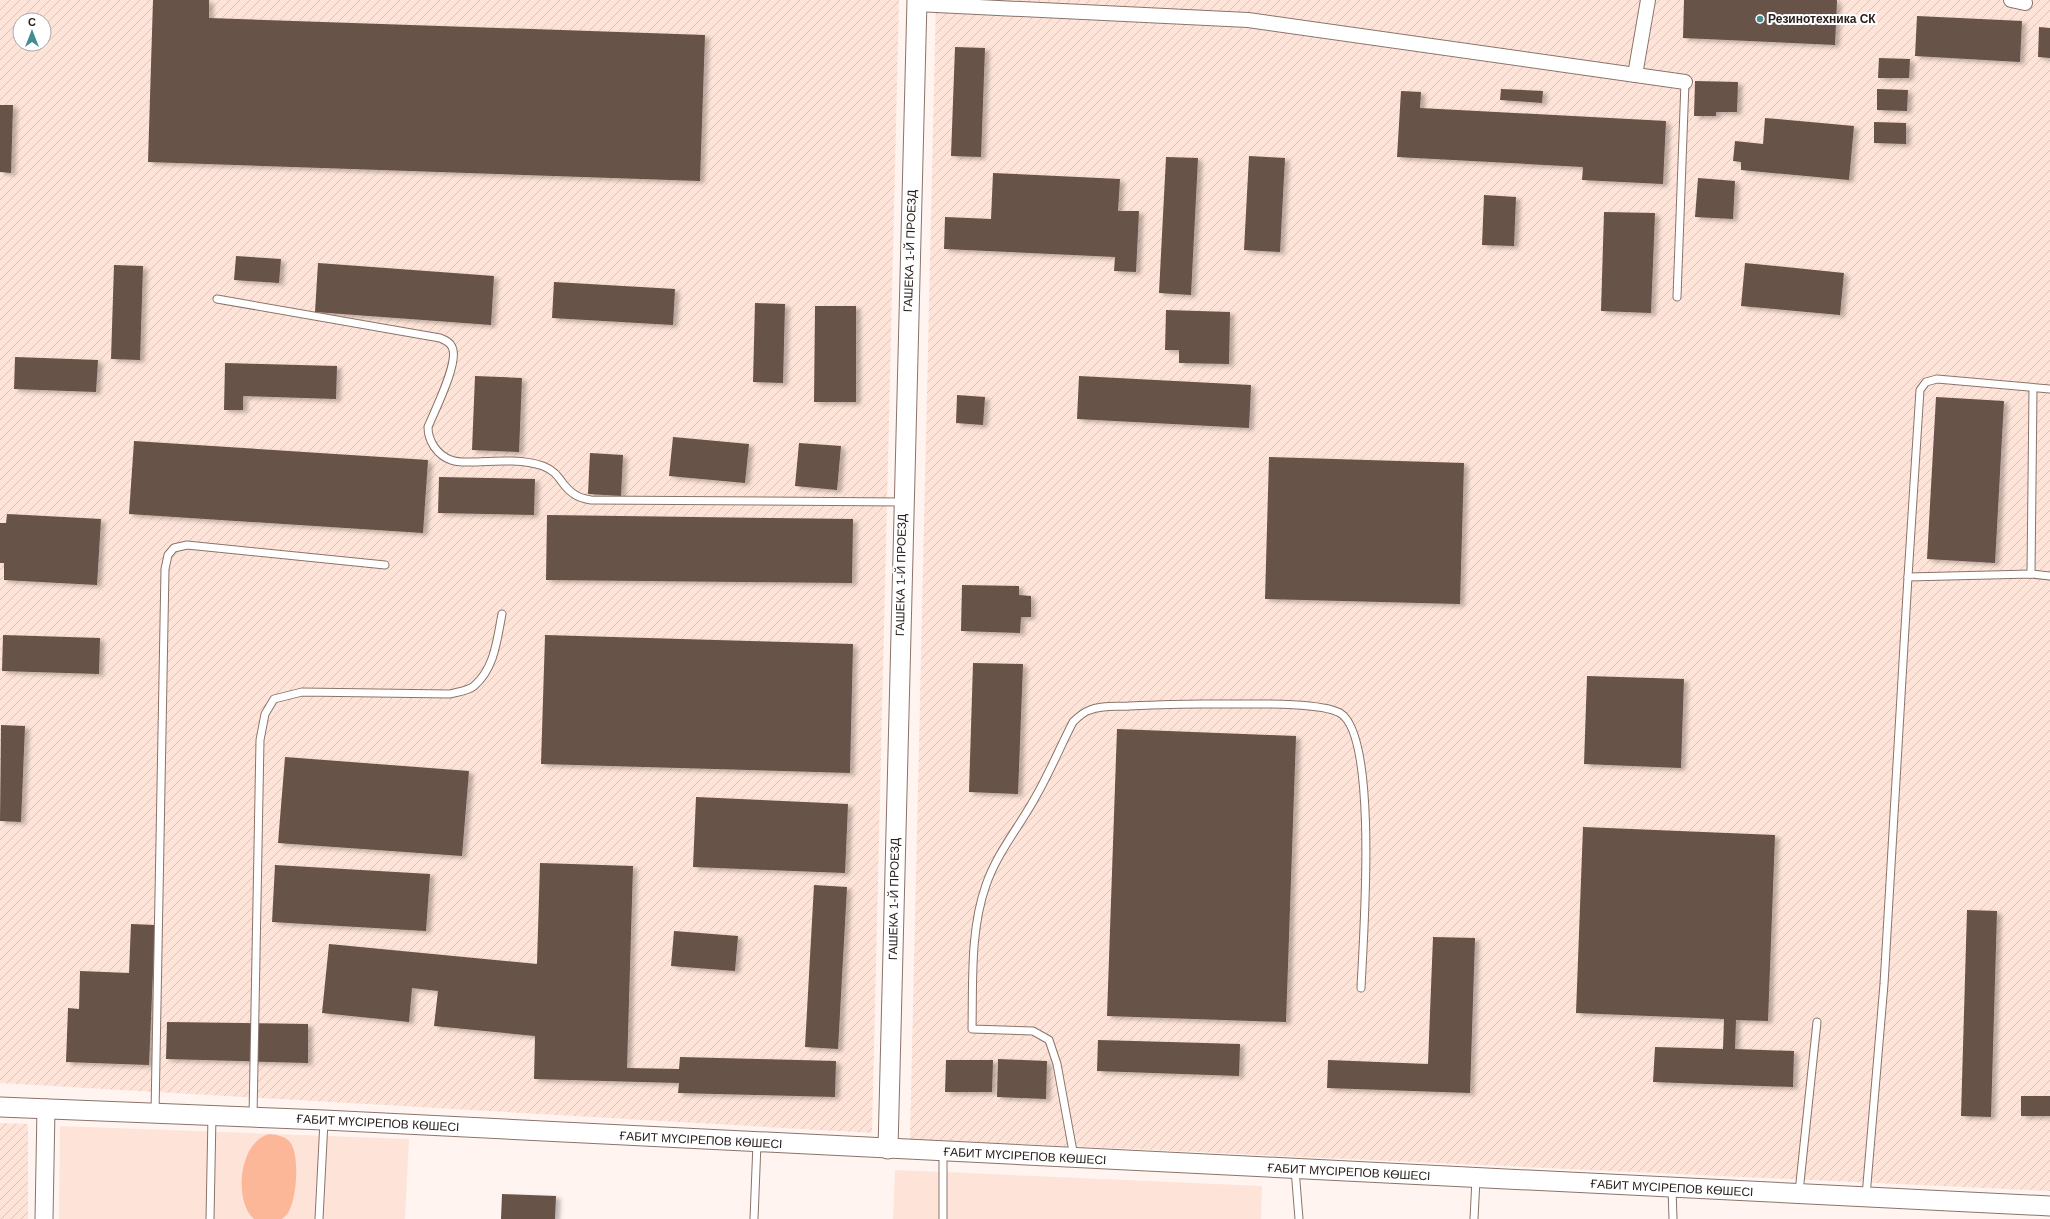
<svg xmlns="http://www.w3.org/2000/svg" width="2050" height="1219" font-family="Helvetica,sans-serif">
  <defs>
    <pattern id="industrial-furrows" width="10" height="10" patternUnits="userSpaceOnUse"><rect width="10" height="10" fill="#fee4d8"/><path d="M-1 1l2-2M0 10L10 0M9 11l2-2" fill="none" stroke="#dac3b9"/></pattern>
    <filter id="shadow"><feDropShadow dx="4.5" dy="2.5" stdDeviation="2" flood-color="#0004"/></filter>
  </defs>
  <rect width="100%" height="100%" fill="#fff4f0"/>
  <g fill="#fee4d8">
    <polygon points="60,1126 409,1139 405,1219 59,1219"/>
    <polygon points="895,1170 1262,1186 1261,1219 893,1219"/>
  </g>
  <g fill="url(#industrial-furrows)" fill-rule="evenodd">
    <path d="M0,0H899L872,1133L0,1083ZM20,20H44V44H20Z"/>
    <polygon points="936,0 2050,0 2050,1191 910,1139"/>
    <polygon points="0,1123 28,1124 28,1219 0,1219"/>
  </g>
  <path fill="#fbb798" d="M270,1134C277,1135 285,1136 290,1142C300,1155 297,1199 288,1213C287,1215 284,1217 282,1219H254C233,1201 239,1140 270,1134Z"/>
  <g fill="#675249" filter="url(#shadow)">
    <polygon points="153,0 209,0 209,18 705,35 700,181 148,162"/>
    <polygon points="1684,0 1837,0 1835,45 1683,38"/>
    <polygon points="1917,16 2022,21 2020,62 1915,56"/>
    <polygon points="2039,27 2050,28 2050,58 2038,57"/>
    <polygon points="955,47 985,48 981,157 951,156"/>
    <polygon points="1879,58 1910,59 1909,78 1878,78"/>
    <polygon points="1695,81 1738,82 1737,112 1716,112 1716,116 1694,116"/>
    <polygon points="1501,89 1543,91 1542,103 1500,100"/>
    <polygon points="1877,89 1908,90 1907,111 1877,110"/>
    <polygon points="1401,91 1421,92 1420,108 1666,121 1663,184 1582,180 1583,167 1397,157"/>
    <polygon points="0,105 13,105 11,173 0,172"/>
    <polygon points="1765,118 1854,126 1849,180 1741,170 1741,162 1733,161 1735,141 1763,144"/>
    <polygon points="1874,122 1906,123 1906,144 1874,143"/>
    <polygon points="1249,156 1285,158 1280,252 1244,250"/>
    <polygon points="1166,157 1198,158 1191,295 1159,293"/>
    <polygon points="993,173 1120,179 1118,211 1139,211 1136,272 1114,271 1115,257 944,249 945,217 991,219"/>
    <polygon points="1698,178 1735,181 1733,219 1695,217"/>
    <polygon points="1484,195 1516,197 1514,246 1482,245"/>
    <polygon points="1604,212 1655,213 1651,313 1601,311"/>
    <polygon points="236,256 281,259 279,283 234,280"/>
    <polygon points="318,263 494,276 491,325 315,312"/>
    <polygon points="1745,263 1844,273 1840,315 1741,306"/>
    <polygon points="114,265 143,266 140,360 111,359"/>
    <polygon points="554,282 675,289 673,325 552,318"/>
    <polygon points="755,303 785,304 783,383 753,382"/>
    <polygon points="815,306 856,306 856,402 814,402"/>
    <polygon points="1166,310 1230,312 1229,364 1179,363 1179,350 1165,350"/>
    <polygon points="15,357 98,360 96,392 14,389"/>
    <polygon points="225,363 337,366 336,399 243,396 243,410 224,410"/>
    <polygon points="475,376 522,378 519,452 472,450"/>
    <polygon points="1079,376 1251,385 1249,428 1077,419"/>
    <polygon points="957,395 985,397 983,425 956,423"/>
    <polygon points="1936,397 2004,401 1995,563 1927,559"/>
    <polygon points="673,437 749,444 745,483 669,476"/>
    <polygon points="134,441 428,460 423,533 129,514"/>
    <polygon points="799,443 841,446 837,490 795,486"/>
    <polygon points="590,453 623,455 621,496 588,494"/>
    <polygon points="1269,457 1464,463 1460,604 1265,599"/>
    <polygon points="439,477 535,479 534,515 438,513"/>
    <polygon points="7,514 101,519 97,585 4,580 4,563 0,563 0,523 6,523"/>
    <polygon points="547,515 853,519 852,583 546,580"/>
    <polygon points="962,585 1019,586 1019,595 1031,596 1031,617 1021,617 1020,633 961,631"/>
    <polygon points="3,635 100,638 99,674 2,671"/>
    <polygon points="545,635 853,644 850,773 541,764"/>
    <polygon points="973,663 1023,664 1018,794 969,792"/>
    <polygon points="1587,676 1684,679 1681,768 1584,764"/>
    <polygon points="1,725 25,726 21,822 0,821"/>
    <polygon points="1117,729 1296,736 1286,1022 1107,1016"/>
    <polygon points="285,757 469,771 462,856 278,843"/>
    <polygon points="696,797 848,804 845,873 693,867"/>
    <polygon points="1583,827 1775,835 1768,1021 1736,1020 1735,1049 1794,1051 1793,1087 1653,1082 1655,1047 1723,1049 1724,1019 1576,1013"/>
    <polygon points="540,863 633,866 627,1068 679,1069 680,1057 836,1061 835,1097 678,1093 679,1083 534,1079 535,1036 434,1026 438,991 412,988 409,1022 322,1013 329,944 537,964"/>
    <polygon points="275,865 430,874 426,931 272,922"/>
    <polygon points="814,885 847,887 838,1049 805,1047"/>
    <polygon points="1967,910 1997,911 1991,1117 1961,1116"/>
    <polygon points="131,924 155,925 149,1065 66,1062 68,1008 79,1009 80,971 129,973"/>
    <polygon points="674,931 738,936 735,971 671,966"/>
    <polygon points="1433,937 1475,938 1470,1093 1327,1088 1328,1060 1428,1064"/>
    <polygon points="167,1022 308,1024 308,1063 166,1059"/>
    <polygon points="1098,1040 1240,1044 1239,1076 1097,1071"/>
    <polygon points="998,1059 1047,1061 1046,1099 997,1097"/>
    <polygon points="946,1060 993,1060 992,1092 945,1092"/>
    <rect x="2021" y="1096" width="29" height="20"/>
    <polygon points="502,1194 556,1196 555,1219 501,1219"/>
  </g>
  <g fill="none" stroke-linecap="round" stroke-linejoin="round">
    <defs>
      <g id="service">
        <polyline points="1677,297 1685,82"/>
        <path d="M217,299L440,338C445,340 450,342 452,347C460,361 434,412 428,427C428,441 437,455 451,460C458,463 468,462 475,462C497,461 522,459 543,466C561,473 560,485 574,494C579,498 585,499 591,500L903,502"/>
        <polyline points="2031,574 2033,388"/>
        <polyline points="1908,577 1920,390 1926,382 1937,379 2050,389"/>
        <polyline points="155,1113 165,569 168,555 174,548 187,545 385,565"/>
        <path d="M253,1117L260,740L265,714L274,699L302,692L450,694C457,692 468,691 474,686C495,668 497,639 502,614"/>
        <path d="M1074,1157L1057,1064L1049,1040L1033,1031L972,1029C973,982 970,930 986,885C997,853 1019,827 1035,798C1049,774 1060,747 1073,722C1078,717 1083,712 1090,710C1102,705 1116,707 1129,706C1153,705 1177,704 1201,704C1231,705 1317,700 1340,713C1379,736 1363,941 1361,988"/>
        <polyline points="1295,1169 1299,1219"/>
        <polyline points="1672,1188 1673,1219"/>
        <polyline points="1799,1192 1817,1022"/>
        <polyline points="1866,1196 1884,984 1908,577 2031,574 2050,576"/>
        <polyline points="210,1219 212,1115"/>
        <polyline points="319,1219 324,1121"/>
        <polyline points="754,1219 757,1143"/>
        <polyline points="943,1219 943,1152"/>
        <polyline points="1474,1219 1476,1179"/>
      </g>
      <g id="minor">
        <polyline points="2011,0 2025,3"/>
        <polyline points="916,4 1248,20 1685,82"/>
        <polyline points="1635,75 1648,0"/>
      </g>
      <polyline id="tertiary" points="44,1219 46,1108"/>
      <g id="secondary">
        <polyline points="0,1107 324,1120 2050,1206"/>
        <polyline points="888,1149 917,0"/>
      </g>
    </defs>
    <use href="#service" stroke="#8a746a" stroke-width="9"/>
    <use href="#minor" stroke="#8a746a" stroke-width="16"/>
    <use href="#tertiary" stroke="#8a746a" stroke-width="19"/>
    <use href="#secondary" stroke="#8a746a" stroke-width="21"/>
    <use href="#service" stroke="#fff" stroke-width="7"/>
    <use href="#minor" stroke="#fff" stroke-width="14"/>
    <use href="#tertiary" stroke="#fff" stroke-width="17"/>
    <use href="#secondary" stroke="#fff" stroke-width="19"/>
  </g>
  <circle fill="#448b92" stroke="#fff" stroke-width="1.5" cx="1760" cy="19" r="4"/>
  <g text-anchor="middle" dominant-baseline="central" stroke-width="4" stroke-linejoin="round" paint-order="stroke">
    <g font-size="12" font-weight="bold" fill="#29201c" stroke="#fff" text-anchor="start">
      <text x="1768" y="19">Резинотехника СК</text>
    </g>
    <g font-size="12" fill="#29201c" stroke="#fff">
      <text transform="translate(910 251) rotate(-88)">ГАШЕКА 1-Й ПРОЕЗД</text>
      <text transform="translate(901 575) rotate(-89)">ГАШЕКА 1-Й ПРОЕЗД</text>
      <text transform="translate(894 899) rotate(-89)">ГАШЕКА 1-Й ПРОЕЗД</text>
      <text transform="translate(378 1123) rotate(3)">ҒАБИТ МҮСІРЕПОВ КӨШЕСІ</text>
      <text transform="translate(701 1140) rotate(3)">ҒАБИТ МҮСІРЕПОВ КӨШЕСІ</text>
      <text transform="translate(1025 1156) rotate(3)">ҒАБИТ МҮСІРЕПОВ КӨШЕСІ</text>
      <text transform="translate(1349 1172) rotate(3)">ҒАБИТ МҮСІРЕПОВ КӨШЕСІ</text>
      <text transform="translate(1672 1188) rotate(3)">ҒАБИТ МҮСІРЕПОВ КӨШЕСІ</text>
    </g>
  </g>
  <g transform="translate(32 32)"><circle r="19" fill="#ffffff" stroke="#a9a6a4"/>
  <path d="M0-3L7 15L0 10L-7 15Z" fill="#448b92"/>
  <text y="-6" font-size="11" font-weight="bold" text-anchor="middle" fill="#29201c">С</text>
  </g>
</svg>
